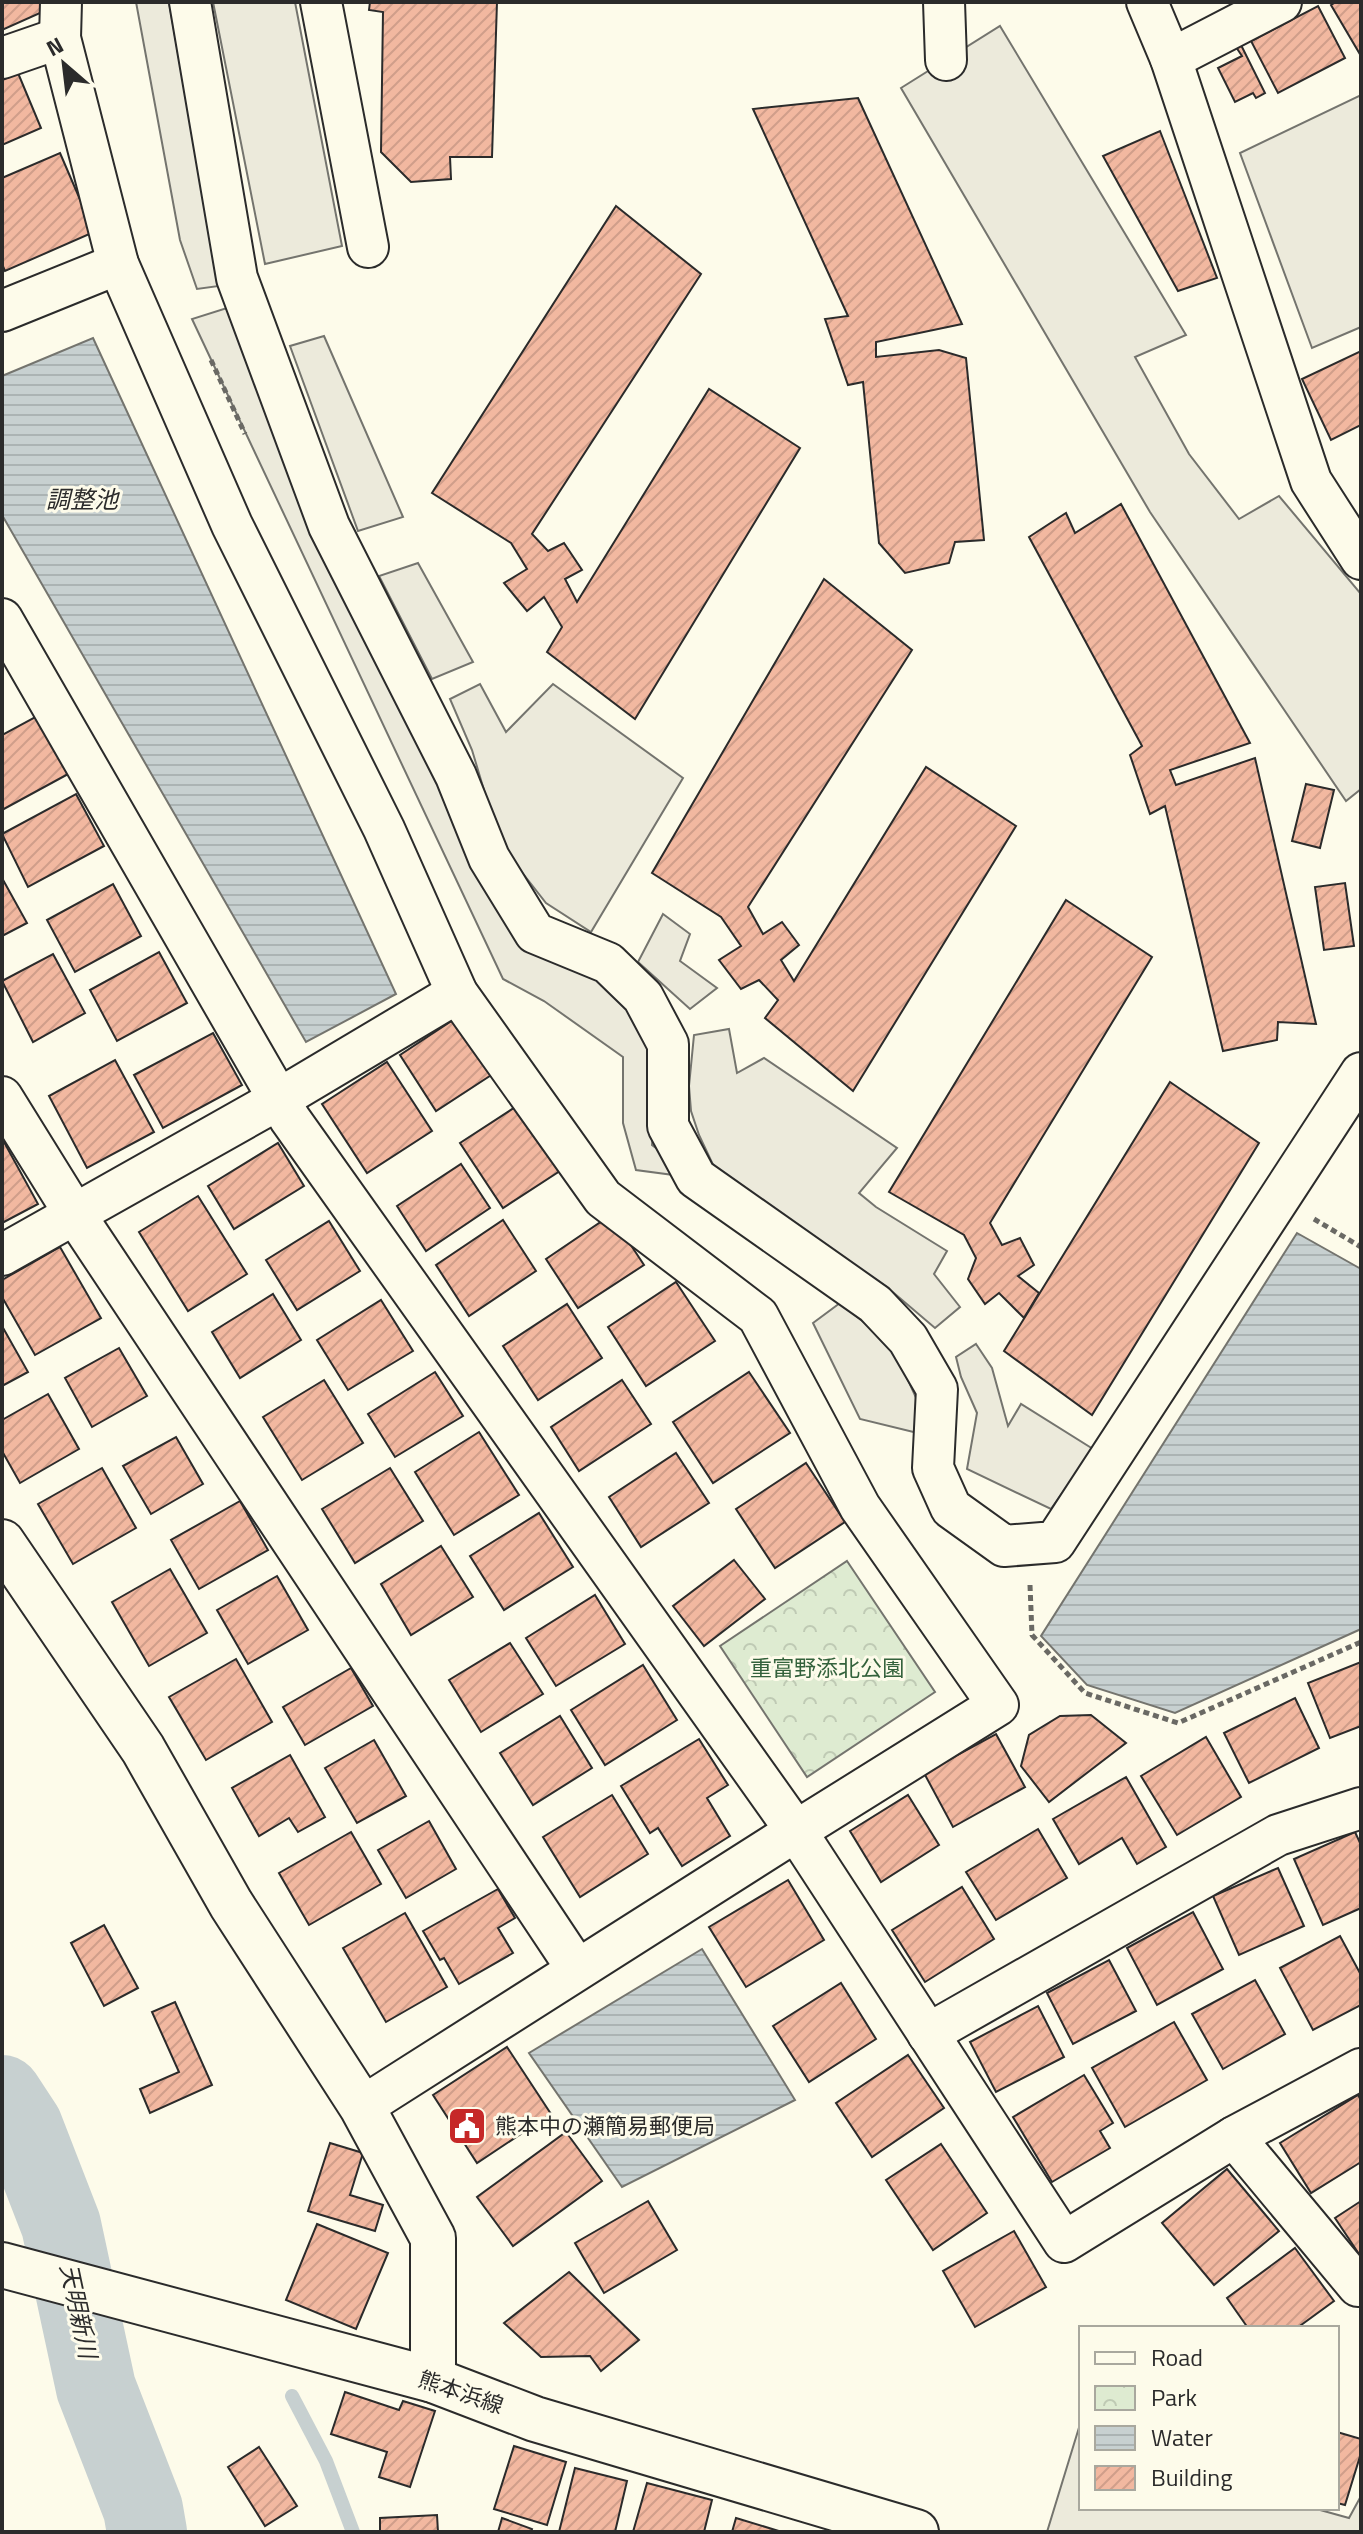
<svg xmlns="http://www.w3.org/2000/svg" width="1363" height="2534" font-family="'Titillium Web','Noto Sans JP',sans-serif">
  <defs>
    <pattern id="park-crowns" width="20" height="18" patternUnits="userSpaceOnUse" patternTransform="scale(2)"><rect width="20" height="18" fill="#deebd1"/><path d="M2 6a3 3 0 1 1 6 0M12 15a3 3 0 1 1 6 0" fill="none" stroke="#bfcab4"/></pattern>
    <pattern id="water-rules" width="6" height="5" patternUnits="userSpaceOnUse" patternTransform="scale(2)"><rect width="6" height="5" fill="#c7d0d0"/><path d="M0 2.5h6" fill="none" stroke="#abb3b3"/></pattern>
    <pattern id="building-hatch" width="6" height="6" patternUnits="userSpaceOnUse" patternTransform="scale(2)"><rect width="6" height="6" fill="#f2b8a0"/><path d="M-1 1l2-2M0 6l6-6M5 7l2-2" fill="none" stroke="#d09e8a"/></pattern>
  </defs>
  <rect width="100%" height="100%" fill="#fdfbea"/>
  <polygon fill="url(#park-crowns)" stroke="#74746e" stroke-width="2" points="847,1561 935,1692 807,1777 720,1646"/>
  <g fill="#eceadb" stroke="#74746e" stroke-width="2">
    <polygon points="136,2 169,2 219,286 197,289 180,240"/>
    <polygon points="213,2 295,2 342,246 265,264"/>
    <polygon points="1000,26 1186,335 1135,357 1189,454 1239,519 1279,496 1361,594 1361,789 1346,801 1150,512 901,88"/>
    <polygon points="1361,95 1361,327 1312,348 1240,153"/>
    <polygon points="246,302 516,938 608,963 661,1031 652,1145 696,1178 636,1170 623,1123 623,1057 544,1001 503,979 192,319"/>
    <polygon points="324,336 403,517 358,531 290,346"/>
    <polygon points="418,563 473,662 432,679 379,576"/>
    <polygon points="480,684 506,732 553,684 683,778 591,932 546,903 506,852 492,817 472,750 450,699"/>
    <polygon points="663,914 690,934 680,961 717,988 690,1009 638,962"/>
    <polygon points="729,1029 737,1073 764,1058 897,1148 859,1193 876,1207 947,1251 934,1274 960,1307 935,1328 888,1288 715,1169 699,1135 691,1111 689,1086 694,1035"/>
    <polygon points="840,1303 892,1345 934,1437 860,1419 813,1323"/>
    <polygon points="976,1344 992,1368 1008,1426 1021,1404 1093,1449 1051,1509 967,1469 977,1413 961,1377 956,1357"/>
    <polygon points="1081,2421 1081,2508 1313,2508 1349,2518 1361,2496 1361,2532 1047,2532"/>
  </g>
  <g fill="url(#water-rules)" stroke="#74746e" stroke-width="2">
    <polygon points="93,338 396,994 306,1042 2,515 2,376"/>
    <polygon points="1297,1233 1361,1269 1361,1629 1175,1713 1087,1685 1041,1636"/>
    <polygon points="702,1949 795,2100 622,2187 529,2053"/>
  </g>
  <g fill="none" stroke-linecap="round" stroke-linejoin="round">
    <polyline stroke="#c7d0d0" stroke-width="14" points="292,2396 326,2461 353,2532"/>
    <polyline stroke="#c7d0d0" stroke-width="80" points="2,2095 23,2127 61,2225 96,2388 143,2509 147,2532"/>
  </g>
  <g fill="url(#building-hatch)" stroke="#2b2b2b" stroke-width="2">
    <polygon points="2,2 46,2 49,9 2,30"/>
    <polygon points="370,2 497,2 492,157 450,157 451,179 411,182 381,152 383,12 369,10"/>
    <polygon points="1336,2 1361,2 1361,56 1331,5"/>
    <polygon points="1318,6 1345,58 1278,93 1251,41"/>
    <polygon points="1241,45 1265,93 1256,98 1253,93 1235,102 1218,68 1242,56 1236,47"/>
    <polygon points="18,73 41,128 2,145 2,80"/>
    <polygon points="858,98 962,324 876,342 876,357 939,350 966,358 984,540 955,542 949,563 905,573 879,543 863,382 848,385 825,319 848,316 753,109"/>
    <polygon points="1160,131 1217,278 1178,291 1103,156"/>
    <polygon points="60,153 94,232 5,271 2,264 2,178"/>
    <polygon points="616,206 701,274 532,534 548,551 564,543 582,570 565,579 577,602 709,389 800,448 635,719 547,652 562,627 544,597 527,611 504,583 527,569 511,543 432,493"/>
    <polygon points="1361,351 1361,425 1331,440 1302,379"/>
    <polygon points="1121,504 1250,743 1170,770 1176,785 1255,758 1316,1024 1278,1022 1277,1040 1223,1051 1165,806 1150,814 1130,755 1142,746 1029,537 1066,513 1075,533"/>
    <polygon points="824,579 912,650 748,907 763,934 782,922 799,945 781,960 794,981 926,767 1016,826 853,1091 765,1018 778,1000 759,980 741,989 719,960 741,946 721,917 652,873"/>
    <polygon points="39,715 70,773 2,810 2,735"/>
    <polygon points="1306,784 1334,790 1320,848 1292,841"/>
    <polygon points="76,794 104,846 28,887 2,834"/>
    <polygon points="2,878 27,923 2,936"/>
    <polygon points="1345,883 1354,946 1324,950 1315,887"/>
    <polygon points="113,884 141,936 75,972 47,920"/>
    <polygon points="1066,900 1152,957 990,1223 1002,1245 1020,1238 1034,1265 1018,1276 1039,1293 1024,1318 999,1293 985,1304 968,1279 976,1258 964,1235 889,1192"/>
    <polygon points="159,952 187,1003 117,1041 90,990"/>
    <polygon points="53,954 85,1013 33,1042 2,981"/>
    <polygon points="462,1014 499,1070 436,1111 400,1055"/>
    <polygon points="213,1033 242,1085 163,1128 134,1075"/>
    <polygon points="115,1060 154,1132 87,1168 49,1096"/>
    <polygon points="387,1062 432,1131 367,1173 322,1104"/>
    <polygon points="1170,1082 1259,1143 1092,1415 1004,1351"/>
    <polygon points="520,1104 563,1169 503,1208 460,1143"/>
    <polygon points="4,1142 38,1204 2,1223 2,1143"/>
    <polygon points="278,1143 304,1186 234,1229 208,1186"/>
    <polygon points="461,1164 490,1208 426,1251 397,1206"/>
    <polygon points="198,1196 247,1274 188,1311 139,1232"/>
    <polygon points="611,1215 644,1265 578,1308 546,1259"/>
    <polygon points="503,1220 536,1271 469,1316 436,1265"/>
    <polygon points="329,1221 360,1271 297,1310 266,1260"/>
    <polygon points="60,1247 101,1318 35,1355 2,1297 2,1280"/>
    <polygon points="676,1282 715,1341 646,1386 608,1327"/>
    <polygon points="273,1294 301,1340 240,1378 212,1332"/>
    <polygon points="381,1300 413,1351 348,1390 317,1340"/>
    <polygon points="567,1304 602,1358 538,1400 503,1346"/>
    <polygon points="2,1326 28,1372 2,1386"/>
    <polygon points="119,1348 147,1396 92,1427 65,1378"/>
    <polygon points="435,1372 463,1416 395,1457 368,1414"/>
    <polygon points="749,1372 790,1433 713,1483 673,1422"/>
    <polygon points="324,1380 363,1443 302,1480 263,1417"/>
    <polygon points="622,1380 651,1424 579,1471 551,1427"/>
    <polygon points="48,1394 79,1449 20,1483 2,1451 2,1420"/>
    <polygon points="479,1432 519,1495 454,1535 415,1472"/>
    <polygon points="176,1437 203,1484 151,1514 123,1466"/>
    <polygon points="676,1453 709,1503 641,1547 609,1497"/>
    <polygon points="806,1463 845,1522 775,1568 736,1509"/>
    <polygon points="102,1468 136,1528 73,1564 38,1504"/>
    <polygon points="390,1468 423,1521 355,1563 322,1509"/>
    <polygon points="240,1501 268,1550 199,1589 171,1540"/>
    <polygon points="539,1513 573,1567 504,1610 470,1556"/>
    <polygon points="441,1546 473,1597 411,1635 381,1584"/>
    <polygon points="734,1560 765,1599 704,1646 673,1606"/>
    <polygon points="170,1569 207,1633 149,1666 112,1602"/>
    <polygon points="277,1576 308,1630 248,1664 217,1610"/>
    <polygon points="595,1595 625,1644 556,1686 526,1638"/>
    <polygon points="510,1643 543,1694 481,1732 449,1680"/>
    <polygon points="236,1659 272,1722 206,1760 169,1697"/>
    <polygon points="1361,1662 1361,1726 1330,1738 1308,1683"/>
    <polygon points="643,1665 677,1720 605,1765 571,1710"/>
    <polygon points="351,1668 373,1706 305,1745 283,1707"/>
    <polygon points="1295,1698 1319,1748 1249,1783 1224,1733"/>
    <polygon points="1091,1715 1126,1743 1049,1802 1021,1766 1029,1735 1060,1716"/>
    <polygon points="560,1716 592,1768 533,1805 500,1753"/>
    <polygon points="996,1734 1025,1787 953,1827 924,1773"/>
    <polygon points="1206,1737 1241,1797 1177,1835 1141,1776"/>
    <polygon points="699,1739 728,1785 707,1798 730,1836 682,1866 658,1828 650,1833 621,1786"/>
    <polygon points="374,1740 406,1796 357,1823 325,1768"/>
    <polygon points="290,1755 325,1817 298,1832 289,1818 259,1836 232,1788"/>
    <polygon points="1126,1777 1166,1847 1137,1864 1122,1838 1079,1864 1053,1819"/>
    <polygon points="612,1795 648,1854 580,1897 543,1837"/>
    <polygon points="908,1795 939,1845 881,1882 850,1831"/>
    <polygon points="429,1821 456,1869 406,1898 378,1850"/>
    <polygon points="1038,1829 1067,1878 996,1920 966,1872"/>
    <polygon points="351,1832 381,1884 309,1925 279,1873"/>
    <polygon points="1355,1832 1361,1845 1361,1908 1323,1925 1294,1859"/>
    <polygon points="1278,1868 1304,1926 1239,1955 1213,1896"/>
    <polygon points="788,1880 824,1940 746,1987 709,1927"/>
    <polygon points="962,1887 994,1939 925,1982 892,1930"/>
    <polygon points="498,1889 515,1918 498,1928 513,1953 459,1984 444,1958 440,1960 423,1931"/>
    <polygon points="1193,1912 1223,1969 1157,2005 1127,1948"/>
    <polygon points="405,1913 447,1987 386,2022 343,1948"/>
    <polygon points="104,1925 138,1988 104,2006 71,1943"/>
    <polygon points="1340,1936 1361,1975 1361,2005 1313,2030 1280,1968"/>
    <polygon points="1109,1960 1136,2011 1073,2044 1047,1993"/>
    <polygon points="1255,1980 1285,2034 1223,2069 1192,2014"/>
    <polygon points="841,1983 876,2039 809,2082 773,2026"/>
    <polygon points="175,2002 212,2085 150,2113 140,2089 179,2072 152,2012"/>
    <polygon points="1038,2006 1064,2057 996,2092 970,2042"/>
    <polygon points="1174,2022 1207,2080 1125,2127 1092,2068"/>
    <polygon points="507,2047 551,2114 477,2163 433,2095"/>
    <polygon points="908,2055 944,2108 872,2157 836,2103"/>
    <polygon points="1084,2075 1113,2123 1100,2131 1110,2148 1052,2182 1013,2117"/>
    <polygon points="1358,2095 1361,2100 1361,2162 1311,2193 1280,2143"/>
    <polygon points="566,2132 602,2181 513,2246 477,2197"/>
    <polygon points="330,2143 363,2153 350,2195 383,2205 375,2231 308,2211"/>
    <polygon points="941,2144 987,2213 933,2250 886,2180"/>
    <polygon points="1227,2169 1279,2231 1214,2285 1162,2223"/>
    <polygon points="648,2201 677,2250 604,2293 575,2243"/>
    <polygon points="1361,2201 1361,2257 1335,2218"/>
    <polygon points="317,2224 388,2253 356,2329 286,2300"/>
    <polygon points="1014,2231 1046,2287 975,2327 943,2271"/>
    <polygon points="1295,2248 1334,2301 1297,2328 1248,2328 1227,2298"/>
    <polygon points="569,2272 639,2340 601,2371 590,2356 541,2357 504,2323"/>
    <polygon points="345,2392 399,2410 403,2401 435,2411 410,2487 379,2477 387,2452 331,2434"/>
    <polygon points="1337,2432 1361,2439 1361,2453 1345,2505 1337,2503"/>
    <polygon points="514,2446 566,2462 547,2525 494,2509"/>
    <polygon points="259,2447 297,2506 265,2526 228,2467"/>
    <polygon points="575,2468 627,2481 615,2532 559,2532"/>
    <polygon points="647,2483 712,2500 704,2532 633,2532"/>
    <polygon points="437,2515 438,2532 380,2532 380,2518"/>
    <polygon points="502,2518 532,2529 531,2532 498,2532"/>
    <polygon points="736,2518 782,2532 732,2532"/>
  </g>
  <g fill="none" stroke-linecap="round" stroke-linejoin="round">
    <defs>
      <g id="minor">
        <polyline points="61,2 60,38 118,264 232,525 384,829 457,993 603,1198 758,1316 860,1507 998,1705 796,1831 362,2107"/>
        <polyline points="190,2 237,278 329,526 456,776 489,858 535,933 608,963 643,997 668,1044 668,1126 696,1178 875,1304 908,1339 937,1389 933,1468 951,1508 1004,1546 1055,1542 1361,1073"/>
        <polyline points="321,2 368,247"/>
        <polyline points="944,2 946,60"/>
        <polyline points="1147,2 1171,59 1311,481 1361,559"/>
        <polyline points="2,58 60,38"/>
        <polyline points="1171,59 1281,2"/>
        <polyline points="2,311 118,264"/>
        <polyline points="2,619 290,1119 796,1831 1064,2242 1234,2137 1361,2069"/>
        <polyline points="2,1097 74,1213 577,1969"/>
        <polyline points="2,1255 279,1099 457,993"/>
        <polyline points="928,2034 1278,1835 1361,1808"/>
        <polyline points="1234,2137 1358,2286 1361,2286"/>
      </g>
      <polyline id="tertiary" points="2,1542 143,1749 231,1904 362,2107 433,2238 433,2380"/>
      <polyline id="secondary" points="2,2265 433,2380 535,2419 916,2532"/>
    </defs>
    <use href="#minor" stroke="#2b2b2b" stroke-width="44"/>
    <use href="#tertiary" stroke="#2b2b2b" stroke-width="48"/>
    <use href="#secondary" stroke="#2b2b2b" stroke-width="48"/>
    <g stroke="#6a6964" stroke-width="5" stroke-dasharray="6 4" stroke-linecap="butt">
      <polyline points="211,360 245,434"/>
      <polyline points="1314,1219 1361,1247"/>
      <polyline points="1030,1585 1032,1635 1085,1693 1178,1723 1361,1642"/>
    </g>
    <use href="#minor" stroke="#fdfbea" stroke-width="40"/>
    <use href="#tertiary" stroke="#fdfbea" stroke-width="44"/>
    <use href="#secondary" stroke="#fdfbea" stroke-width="44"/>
  </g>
  <defs>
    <symbol id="civic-square" viewBox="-11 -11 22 22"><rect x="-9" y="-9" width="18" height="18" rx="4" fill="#c62828" stroke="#fdfbea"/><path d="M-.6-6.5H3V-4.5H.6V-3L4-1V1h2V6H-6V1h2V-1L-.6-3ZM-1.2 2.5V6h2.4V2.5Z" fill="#fff"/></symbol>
  </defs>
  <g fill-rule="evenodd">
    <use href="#civic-square" x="445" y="2104" width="44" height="44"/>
  </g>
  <g text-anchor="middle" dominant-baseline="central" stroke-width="6" stroke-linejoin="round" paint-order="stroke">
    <g font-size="22" fill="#34623c" stroke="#fdfbea">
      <text x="827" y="1668">重富野添北公園</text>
    </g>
    <g font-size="22" fill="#2b2b2b" stroke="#fdfbea" text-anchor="start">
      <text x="495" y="2126">熊本中の瀬簡易郵便局</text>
    </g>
    <g font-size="22" fill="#2b2b2b" stroke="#fdfbea">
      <text transform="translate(461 2392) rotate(19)">熊本浜線</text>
    </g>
    <g font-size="24" font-style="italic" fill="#2b2b2b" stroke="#fdfbea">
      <text x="82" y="499">調整池</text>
      <text transform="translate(79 2311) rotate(78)">天明新川</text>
    </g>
  </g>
  <rect width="1363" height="2534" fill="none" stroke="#2b2b2b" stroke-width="8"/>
  <rect x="1079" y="2326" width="260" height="184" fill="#fdfbea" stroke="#a9a89e" stroke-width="2"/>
  <rect x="1095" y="2352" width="40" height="12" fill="#fdfbea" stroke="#a9a89e" stroke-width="2"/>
  <text x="1151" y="2366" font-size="24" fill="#2b2b2b">Road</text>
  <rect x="1095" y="2386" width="40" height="24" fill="url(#park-crowns)" stroke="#a9a89e" stroke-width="2"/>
  <text x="1151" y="2406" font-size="24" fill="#2b2b2b">Park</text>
  <rect x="1095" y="2426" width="40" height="24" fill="url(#water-rules)" stroke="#a9a89e" stroke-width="2"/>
  <text x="1151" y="2446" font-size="24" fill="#2b2b2b">Water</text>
  <rect x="1095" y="2466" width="40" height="24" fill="url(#building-hatch)" stroke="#a9a89e" stroke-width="2"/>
  <text x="1151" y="2486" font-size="24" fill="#2b2b2b">Building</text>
  <g transform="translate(64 64) rotate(332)" stroke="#fdfbea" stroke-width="6" paint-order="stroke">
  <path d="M0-6L14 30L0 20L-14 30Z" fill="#2b2b2b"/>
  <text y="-12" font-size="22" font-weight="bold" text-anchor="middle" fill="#2b2b2b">N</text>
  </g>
</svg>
